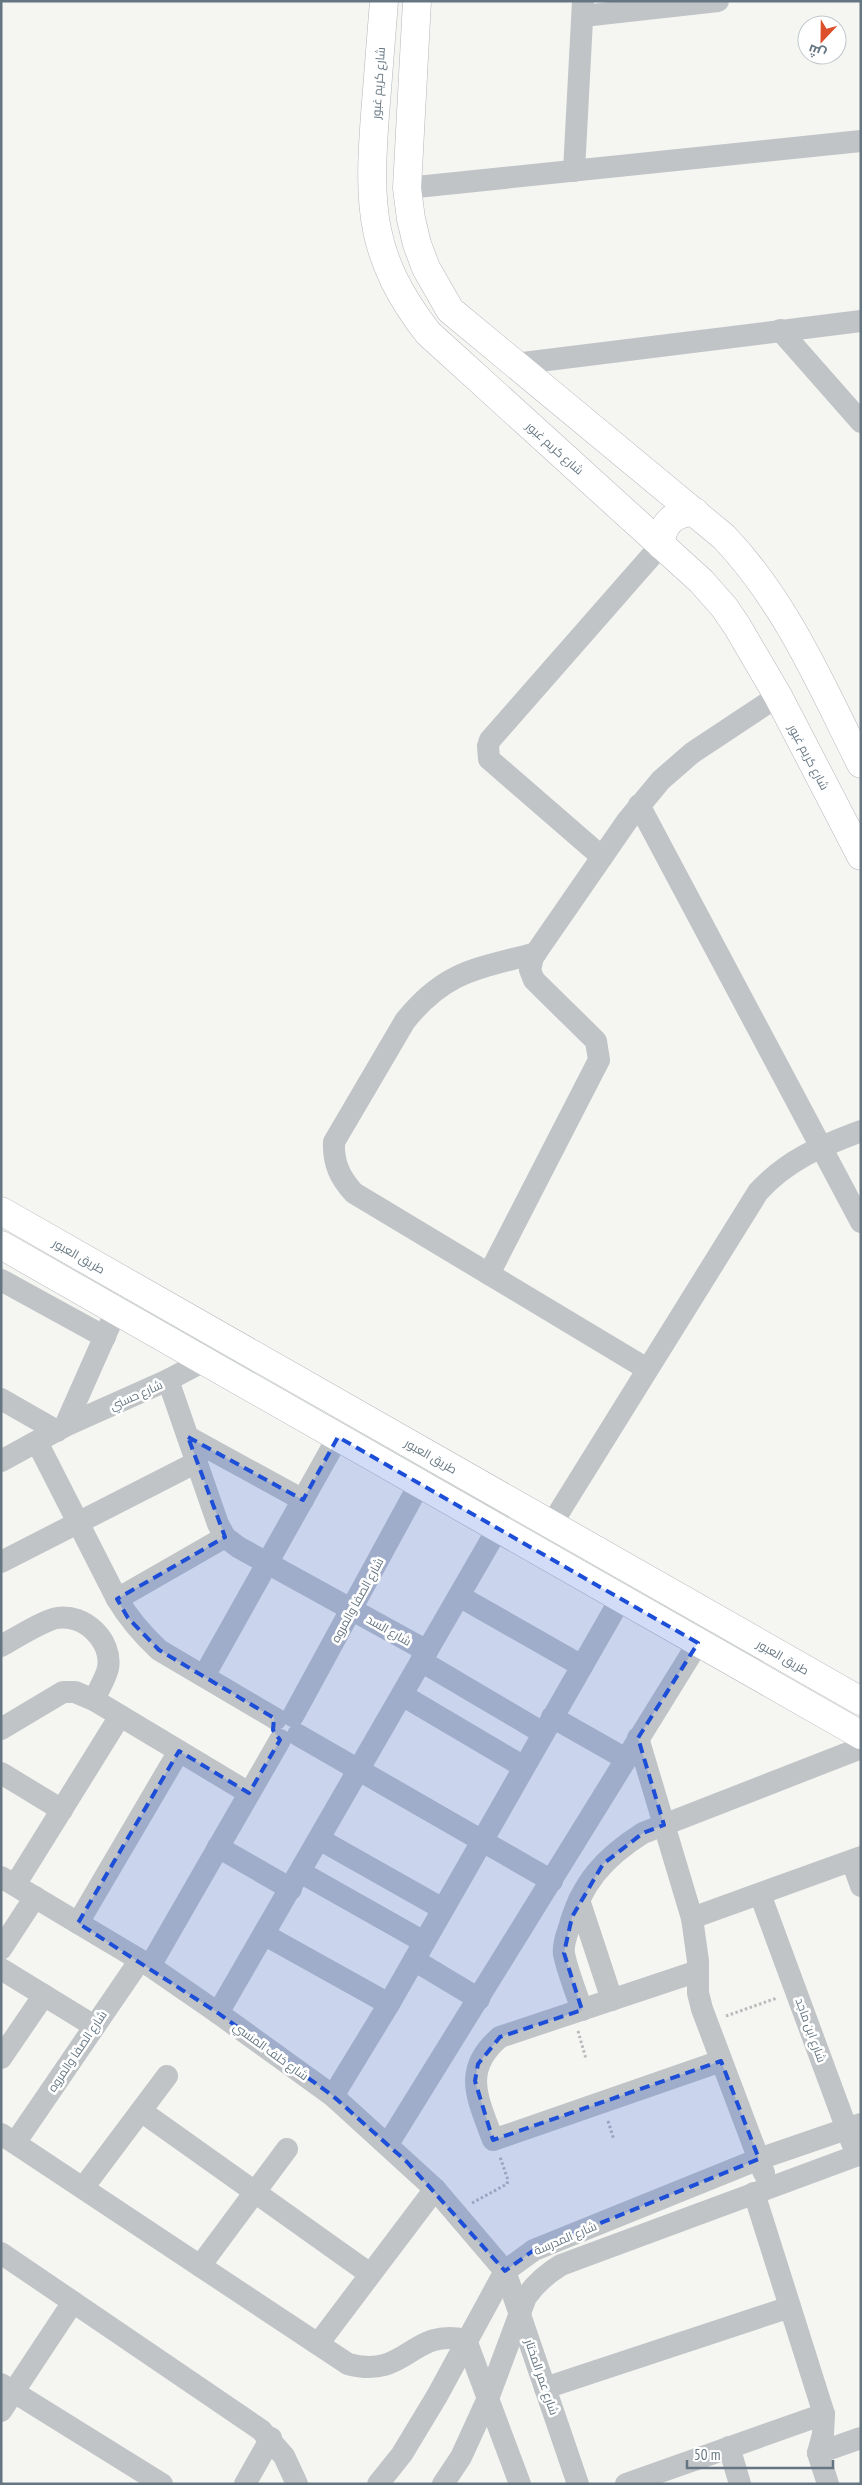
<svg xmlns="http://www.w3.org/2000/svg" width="862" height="2485" font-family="'PT Sans Narrow',Cairo,sans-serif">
  <rect width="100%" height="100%" fill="#f5f5f2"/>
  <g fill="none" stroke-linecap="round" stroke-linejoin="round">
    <defs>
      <g id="secondary">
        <path d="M384,1C381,39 378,77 375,115C368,207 370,258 428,333L701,581L724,607L737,626L778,696L861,856"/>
        <path d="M417,1L407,188L411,219L417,244L426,268L450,310L724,537C786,602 821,685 861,764"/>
        <path d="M661,545C661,524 674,512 695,512"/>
        <polyline points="1,1211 861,1701"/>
        <polyline points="1,1245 861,1735"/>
      </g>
    </defs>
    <use href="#secondary" stroke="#b3b8bc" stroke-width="29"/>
    <g stroke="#b8bbbd" stroke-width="3" stroke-dasharray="2.5 2.5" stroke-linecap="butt">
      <polyline points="726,2016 777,1998"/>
      <polyline points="578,2031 586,2059"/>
      <polyline points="608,2121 614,2140"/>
      <polyline points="472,2203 507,2184 508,2180 500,2157"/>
    </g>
    <g stroke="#c0c4c7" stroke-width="22">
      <polyline points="583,16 718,1"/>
      <polyline points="574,171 583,1"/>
      <polyline points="407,188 861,141"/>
      <polyline points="780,330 861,422"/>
      <polyline points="515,364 861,321"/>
      <polyline points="639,805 861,1222"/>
      <polyline points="602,857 489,759 488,746 490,740 661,545"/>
      <path d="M536,953C477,969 446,970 405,1021L334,1142C333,1163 340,1178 354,1193L647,1369"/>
      <polyline points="489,1274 599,1060 596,1041 534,980 530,970 533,957 627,821 661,780 692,753 778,696"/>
      <polyline points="1,1280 105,1337"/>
      <polyline points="168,1380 218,1524 225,1537 238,1547 427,1651"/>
      <polyline points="1,1399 57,1431"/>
      <polyline points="65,1426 116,1311"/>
      <polyline points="188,1437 303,1500"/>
      <path d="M37,1442L117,1599C129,1619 142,1634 159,1650L276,1719"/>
      <polyline points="1,1461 65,1426 168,1380 204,1361"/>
      <path d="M551,1525L758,1192C787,1160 821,1146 861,1131"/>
      <polyline points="1,1562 197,1462"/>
      <polyline points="459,1596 582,1666"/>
      <polyline points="117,1599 225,1537"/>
      <path d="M1,1646C14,1639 44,1620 57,1618C84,1613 113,1641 108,1668C106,1678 98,1690 94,1700"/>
      <polyline points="421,1661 543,1733"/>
      <polyline points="204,1676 338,1437"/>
      <polyline points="402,1695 524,1767"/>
      <polyline points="293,1716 420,1483"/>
      <polyline points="552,1717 626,1759"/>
      <polyline points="1,1729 63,1692 75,1692 94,1700 249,1793"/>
      <polyline points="298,1735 552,1881"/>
      <polyline points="638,1738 692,1918 698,1961 698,1993 702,2009 764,2173"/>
      <polyline points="1,1773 62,1810"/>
      <polyline points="319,1839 443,1909"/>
      <polyline points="218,1847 291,1889"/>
      <polyline points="852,1861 861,1886"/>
      <polyline points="300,1872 424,1942"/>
      <polyline points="1,1877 150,1966 218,2013 333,2096 435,2189 505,2271 578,2484"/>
      <polyline points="15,1885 120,1716"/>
      <polyline points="760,1894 852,2143"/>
      <polyline points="579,1900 612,2000"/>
      <polyline points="692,1918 861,1857"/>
      <polyline points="78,1923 179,1751"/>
      <polyline points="265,1935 389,2004"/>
      <polyline points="1,1949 35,1897"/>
      <polyline points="414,1960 479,1999"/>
      <polyline points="150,1966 280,1740"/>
      <polyline points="1,1969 94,2026"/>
      <path d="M698,1971L500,2037C461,2070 478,2099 493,2140L721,2061"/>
      <path d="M582,2010C576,1992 568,1973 564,1954C563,1947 566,1936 569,1928C581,1883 605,1857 643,1833L861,1748"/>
      <polyline points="218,2013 498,1528"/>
      <polyline points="1,2058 44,1995"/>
      <polyline points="333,2096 389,2004 621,1598"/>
      <polyline points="141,2111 370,2274"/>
      <path d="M1,2134L348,2364C408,2380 410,2327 466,2340L520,2484"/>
      <polyline points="15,2143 140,1960"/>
      <polyline points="388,2144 698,1643"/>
      <polyline points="83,2188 167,2076"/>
      <polyline points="754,2193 824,2414 823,2434 818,2453 828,2484"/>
      <polyline points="1,2253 261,2430 284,2456 297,2484"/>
      <polyline points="200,2266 287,2149"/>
      <polyline points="318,2344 435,2189"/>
      <polyline points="1,2384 162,2484"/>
      <polyline points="545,2388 790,2307"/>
      <polyline points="1,2411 73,2302"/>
      <polyline points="729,2447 740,2484"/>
      <polyline points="818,2453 861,2438"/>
      <polyline points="245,2484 271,2438"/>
      <polyline points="378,2484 402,2454 437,2396 505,2271 534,2250 759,2159 861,2124"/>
      <path d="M443,2484L461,2457L489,2396L526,2297C536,2283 546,2274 561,2265L861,2154"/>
      <polyline points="626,2484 824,2414"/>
    </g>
    <use href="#secondary" stroke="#fff" stroke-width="28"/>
  </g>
  <path fill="#1d4ed8" fill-opacity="0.2" stroke="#1d4ed8" stroke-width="4" stroke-dasharray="10 6" stroke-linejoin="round" d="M188,1437L303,1500L338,1437L698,1643L638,1738L664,1825L643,1833L603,1864L572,1917L564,1953L582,2010L500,2037L478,2064L475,2081L493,2140L721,2061L759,2159L534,2250L505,2271L407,2162L333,2096L218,2013L78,1923L179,1751L249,1793L280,1740L273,1730L274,1718L159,1650L128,1618L117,1599L225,1537Z"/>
  <g text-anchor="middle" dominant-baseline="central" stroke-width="5" stroke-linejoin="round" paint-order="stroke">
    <g font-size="12" fill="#657682" stroke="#fff">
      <text transform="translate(378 83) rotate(-86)">شارع كريم غبور</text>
      <text transform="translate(555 448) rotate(42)">شارع كريم غبور</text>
      <text transform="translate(809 757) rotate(62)">شارع كريم غبور</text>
      <text transform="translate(79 1256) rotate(30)">طريق العبور</text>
      <text transform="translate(136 1395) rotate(-24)">شارع حسني</text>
      <text transform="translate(431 1456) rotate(30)">طريق العبور</text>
      <text transform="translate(357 1600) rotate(-61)">شارع الصفا والمروه</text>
      <text transform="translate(389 1630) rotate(30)">شارع السد</text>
      <text transform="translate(783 1657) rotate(30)">طريق العبور</text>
      <text transform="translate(811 2030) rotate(70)">شارع ابن ماجد</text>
      <text transform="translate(77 2051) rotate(-56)">شارع الصفا والمروه</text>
      <text transform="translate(271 2051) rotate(36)">شارع خلف المنسي</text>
      <text transform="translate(565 2238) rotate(-23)">شارع المدرسة</text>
      <text transform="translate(542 2377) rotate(71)">شارع عمر المختار</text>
    </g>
  </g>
  <rect width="862" height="2485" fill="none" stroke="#657682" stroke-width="5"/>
  <g transform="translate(822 40) rotate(202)"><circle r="24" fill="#ffffff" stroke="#c1c8cd"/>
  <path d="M0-4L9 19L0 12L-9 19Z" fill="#dc4f2a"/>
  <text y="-8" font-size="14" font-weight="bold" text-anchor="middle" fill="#657682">ش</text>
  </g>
  <path d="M687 2460v8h146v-8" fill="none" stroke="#657682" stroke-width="2.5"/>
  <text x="694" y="2460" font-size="15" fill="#657682" stroke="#ffffff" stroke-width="4" paint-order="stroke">50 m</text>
</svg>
